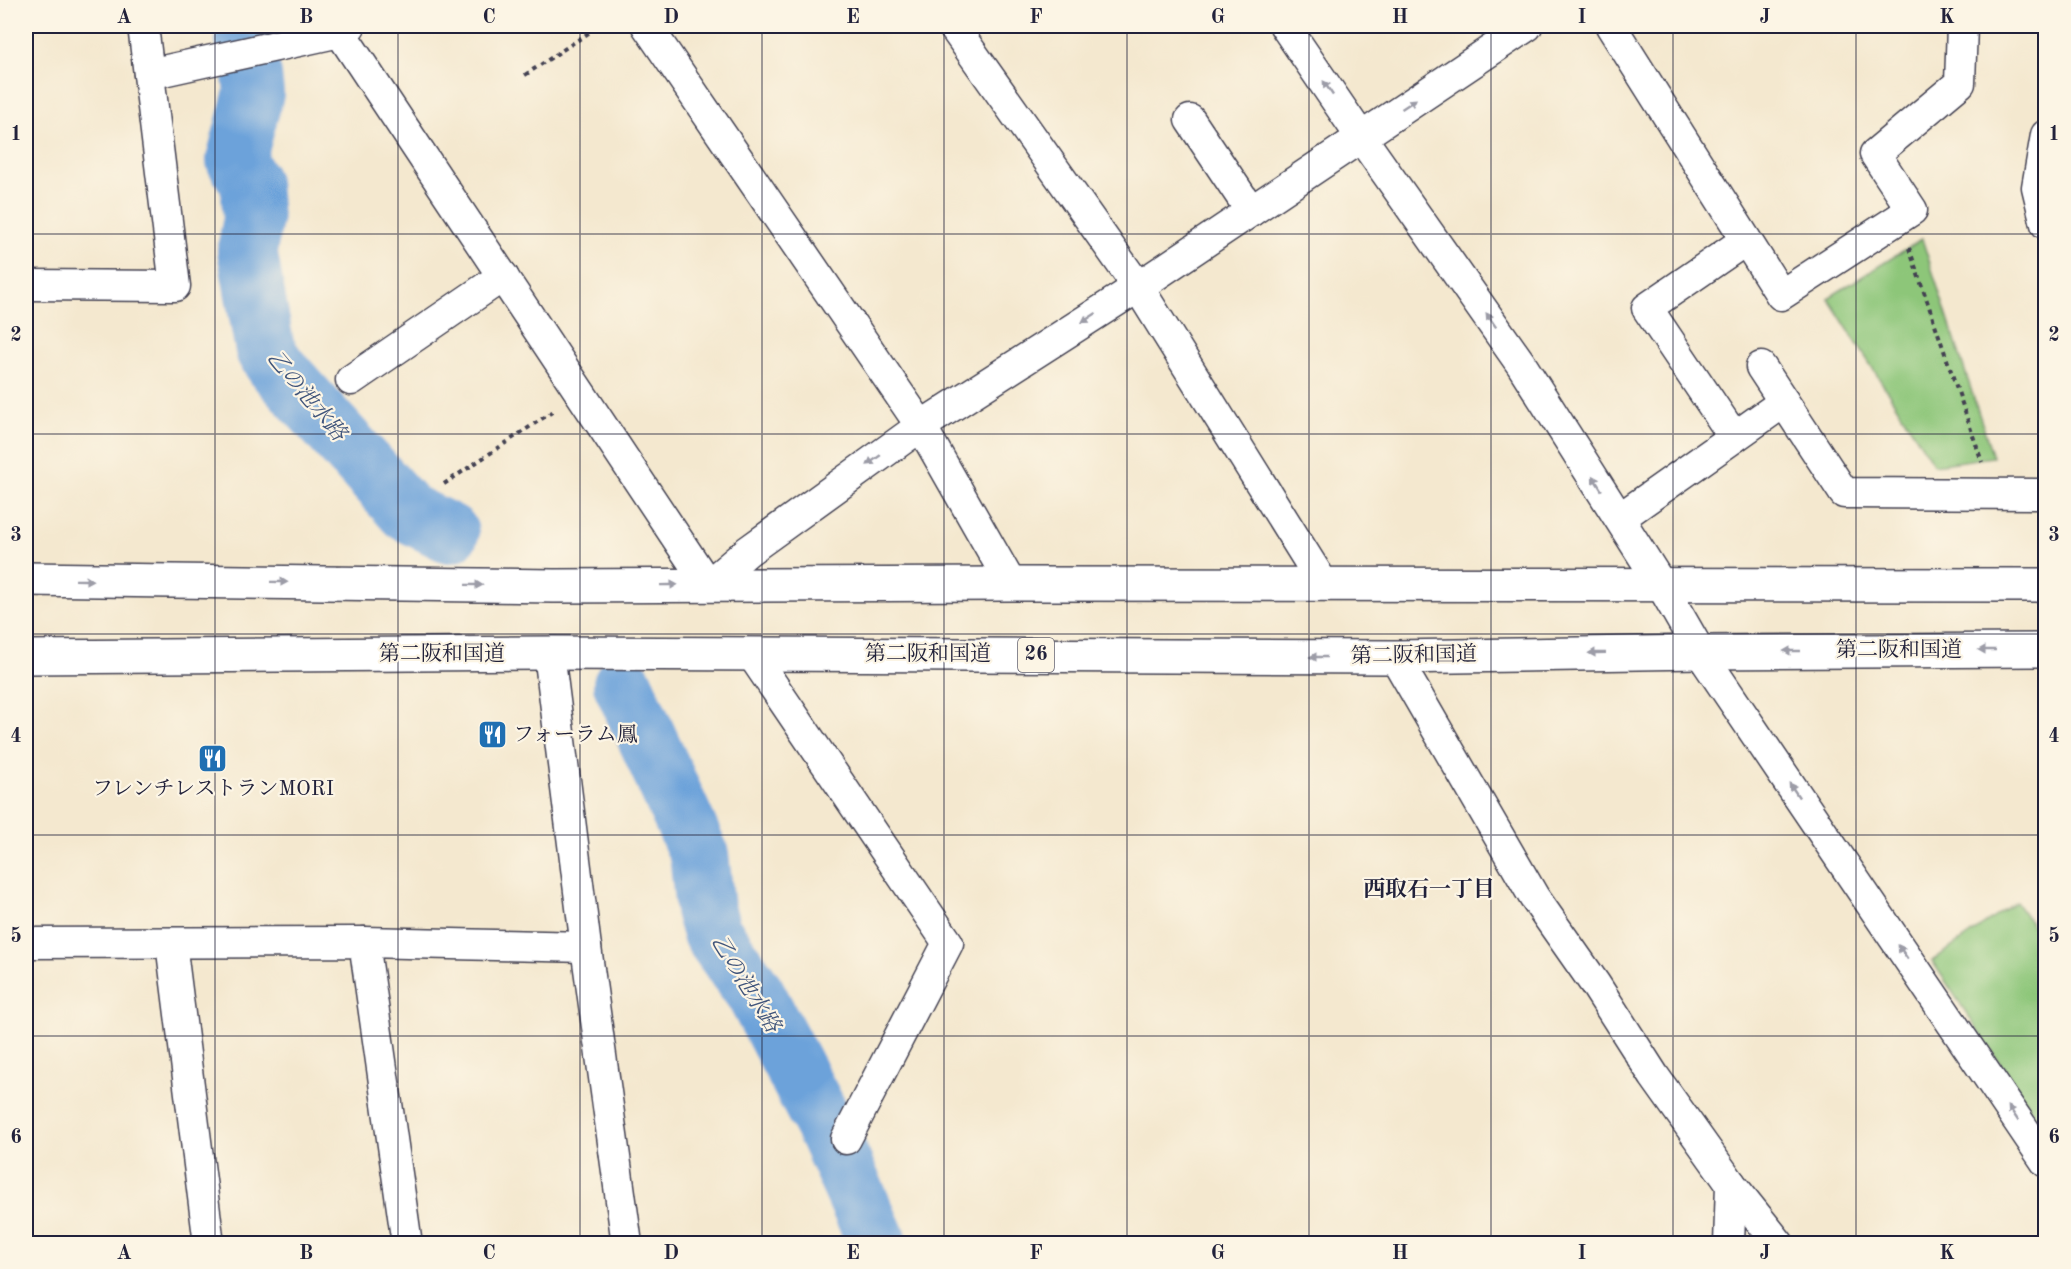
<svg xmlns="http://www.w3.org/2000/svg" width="2071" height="1269" font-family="'Old Standard TT','Noto Serif JP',serif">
  <rect width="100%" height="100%" fill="#fcf5e5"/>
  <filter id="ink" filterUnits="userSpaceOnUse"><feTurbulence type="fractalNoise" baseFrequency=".0167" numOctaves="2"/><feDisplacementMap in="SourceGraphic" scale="12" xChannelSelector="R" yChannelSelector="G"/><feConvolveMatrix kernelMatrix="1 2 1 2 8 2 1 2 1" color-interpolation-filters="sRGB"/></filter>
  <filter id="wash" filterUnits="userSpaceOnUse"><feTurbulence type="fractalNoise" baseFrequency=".008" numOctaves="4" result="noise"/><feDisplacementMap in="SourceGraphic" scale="24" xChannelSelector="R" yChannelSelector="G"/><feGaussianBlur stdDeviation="1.35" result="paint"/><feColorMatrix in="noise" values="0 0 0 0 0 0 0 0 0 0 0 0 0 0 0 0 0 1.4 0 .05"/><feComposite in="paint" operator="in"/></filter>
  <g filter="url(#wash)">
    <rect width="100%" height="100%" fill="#f4e8cf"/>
    <g fill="#8dc679" stroke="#58745a" stroke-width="1.5">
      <polygon points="1922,239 1993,457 1934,465 1828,298"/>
      <polygon points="2016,902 2045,944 2045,1132 1932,961"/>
    </g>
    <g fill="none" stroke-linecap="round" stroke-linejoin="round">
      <g stroke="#6ca2da" stroke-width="60">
        <polyline points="245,39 246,26"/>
        <polyline points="252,75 254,93 236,160 250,183 253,219 247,250 265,350 277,368 407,512 449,533"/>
        <polyline points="623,684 699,854 705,909 712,933 755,993 829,1134 878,1244"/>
      </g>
    </g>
  </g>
  <g filter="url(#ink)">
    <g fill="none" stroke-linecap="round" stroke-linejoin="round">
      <defs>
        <g id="minor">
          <polyline points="350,26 340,32 708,585 748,551 921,426 1138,287 1527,26"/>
          <polyline points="647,26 921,426 1011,584"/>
          <polyline points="953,26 1138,287 1324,585"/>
          <polyline points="1285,26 1361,137 1521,364 1662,586 1700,652 2046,1162"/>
          <polyline points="1611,26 1781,295 1912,210 1875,154 1960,83 1962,26"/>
          <polyline points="149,74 340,32"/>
          <polyline points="1190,120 1251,211"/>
          <polyline points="2046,135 2037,187 2046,224"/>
          <polyline points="26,285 175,286 143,26"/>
          <polyline points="1761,367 1844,493 2046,494"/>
          <polyline points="351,380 503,276"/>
          <polyline points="1734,437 1647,308 1746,240"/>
          <polyline points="1620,518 1784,402"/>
          <polyline points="549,653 586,947 627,1244"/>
          <polyline points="751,653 948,943 846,1139"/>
          <polyline points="1395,657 1534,897 1595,984 1654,1076 1731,1184 1729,1244"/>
          <polyline points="364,942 407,1244"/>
          <polyline points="26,943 364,942 586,947"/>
          <polyline points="171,943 209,1244"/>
          <polyline points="1731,1184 1779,1244"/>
        </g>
        <g id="trunk">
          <polyline points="26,579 554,586 1011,584 2046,585"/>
          <polyline points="26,657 549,653 1395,657 1700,652 2046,650"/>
        </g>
      </defs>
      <use href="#minor" stroke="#424051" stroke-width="33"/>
      <use href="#trunk" stroke="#424051" stroke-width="36"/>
      <g stroke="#424051" stroke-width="4" stroke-dasharray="4.5 4.5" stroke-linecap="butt">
        <polyline points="525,75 599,26"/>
        <polyline points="1909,248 1982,462"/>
        <polyline points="444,484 555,410"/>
      </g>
      <use href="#minor" stroke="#fff" stroke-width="30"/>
      <use href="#trunk" stroke="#fff" stroke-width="33"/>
    </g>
    <defs><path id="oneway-solid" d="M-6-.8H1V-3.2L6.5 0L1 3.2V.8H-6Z" transform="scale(1.5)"/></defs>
    <g fill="#9c9ca7">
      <use href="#oneway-solid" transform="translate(1328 88) rotate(-124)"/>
      <use href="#oneway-solid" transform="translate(1409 104) rotate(-34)"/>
      <use href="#oneway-solid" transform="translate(1089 318) rotate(147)"/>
      <use href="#oneway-solid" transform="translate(1491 320) rotate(-125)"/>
      <use href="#oneway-solid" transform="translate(874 460) rotate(144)"/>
      <use href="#oneway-solid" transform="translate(1597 483) rotate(-122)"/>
      <use href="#oneway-solid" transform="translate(84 580) rotate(1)"/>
      <use href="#oneway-solid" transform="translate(279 582) rotate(1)"/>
      <use href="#oneway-solid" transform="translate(474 585) rotate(1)"/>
      <use href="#oneway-solid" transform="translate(669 585) rotate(-1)"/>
      <use href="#oneway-solid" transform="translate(1987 650) rotate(180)"/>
      <use href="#oneway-solid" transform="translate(1792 651) rotate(180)"/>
      <use href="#oneway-solid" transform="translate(1597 653) rotate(179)"/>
      <use href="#oneway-solid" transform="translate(1318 657) rotate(-180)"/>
      <use href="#oneway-solid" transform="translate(1794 790) rotate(-124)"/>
      <use href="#oneway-solid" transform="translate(1903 952) rotate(-124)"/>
      <use href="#oneway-solid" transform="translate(2013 1113) rotate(-124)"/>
    </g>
  </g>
  <path fill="none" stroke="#22223b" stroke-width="1.5" stroke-opacity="0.55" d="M215,26V1244M398,26V1244M580,26V1244M762,26V1244M944,26V1244M1127,26V1244M1309,26V1244M1491,26V1244M1673,26V1244M1856,26V1244M26,234H2046M26,434H2046M26,634H2046M26,835H2046M26,1036H2046"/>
  <defs>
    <symbol id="restaurant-square" viewBox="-11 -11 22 22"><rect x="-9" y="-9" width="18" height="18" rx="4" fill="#1f6fb2" stroke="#fcf5e5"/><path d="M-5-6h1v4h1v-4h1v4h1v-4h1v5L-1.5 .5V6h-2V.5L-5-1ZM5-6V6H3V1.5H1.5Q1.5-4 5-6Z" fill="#fff"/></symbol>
  </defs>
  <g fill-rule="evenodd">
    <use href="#restaurant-square" x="476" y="718" width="33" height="33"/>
    <use href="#restaurant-square" x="196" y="742" width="33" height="33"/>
  </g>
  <g text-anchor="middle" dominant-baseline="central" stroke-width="4.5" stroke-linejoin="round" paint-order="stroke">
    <rect fill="#fcf5e5" stroke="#63616e" stroke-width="1.5" x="1018" y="638" width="36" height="34" rx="4.5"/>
    <g font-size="20" font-weight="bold" fill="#22223b">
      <text x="1036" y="655">26</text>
    </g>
    <g font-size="21" fill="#22223b" stroke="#fcf5e5">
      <text x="1899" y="650">第二阪和国道</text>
      <text x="442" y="654">第二阪和国道</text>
      <text x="928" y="654">第二阪和国道</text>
      <text transform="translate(1414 656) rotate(-1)">第二阪和国道</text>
    </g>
    <g font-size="21" fill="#22223b" stroke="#fcf5e5" text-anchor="start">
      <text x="513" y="735">フォーラム鳳</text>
      <text x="213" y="789" text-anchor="middle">フレンチレストランMORI</text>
    </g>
    <g font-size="22" font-style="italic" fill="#40557b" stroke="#fcf5e5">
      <text transform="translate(306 396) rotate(50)">乙の池水路</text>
      <text transform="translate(745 984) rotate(58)">乙の池水路</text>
    </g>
    <g font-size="22" font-weight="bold" fill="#22223b" stroke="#fcf5e5">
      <text x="1429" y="890">西取石一丁目</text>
    </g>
  </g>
  <rect width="2071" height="1269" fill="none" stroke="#fcf5e5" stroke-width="66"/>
  <rect x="33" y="33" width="2005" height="1203" fill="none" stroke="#22223b" stroke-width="2"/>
  <g font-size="20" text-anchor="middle" font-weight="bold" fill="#22223b">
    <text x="124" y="23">A</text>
    <text x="306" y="23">B</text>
    <text x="489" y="23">C</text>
    <text x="671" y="23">D</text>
    <text x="853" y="23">E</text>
    <text x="1036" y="23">F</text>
    <text x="1218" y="23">G</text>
    <text x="1400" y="23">H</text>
    <text x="1582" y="23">I</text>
    <text x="1765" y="23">J</text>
    <text x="1947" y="23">K</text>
    <text x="16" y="140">1</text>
    <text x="2054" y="140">1</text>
    <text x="16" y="341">2</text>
    <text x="2054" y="341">2</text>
    <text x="16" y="541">3</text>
    <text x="2054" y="541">3</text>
    <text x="16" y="742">4</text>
    <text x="2054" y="742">4</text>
    <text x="16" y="942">5</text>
    <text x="2054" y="942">5</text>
    <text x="16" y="1143">6</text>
    <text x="2054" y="1143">6</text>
    <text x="124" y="1259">A</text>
    <text x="306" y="1259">B</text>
    <text x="489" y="1259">C</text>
    <text x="671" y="1259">D</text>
    <text x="853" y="1259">E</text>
    <text x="1036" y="1259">F</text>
    <text x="1218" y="1259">G</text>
    <text x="1400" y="1259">H</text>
    <text x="1582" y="1259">I</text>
    <text x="1765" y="1259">J</text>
    <text x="1947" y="1259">K</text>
  </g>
</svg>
